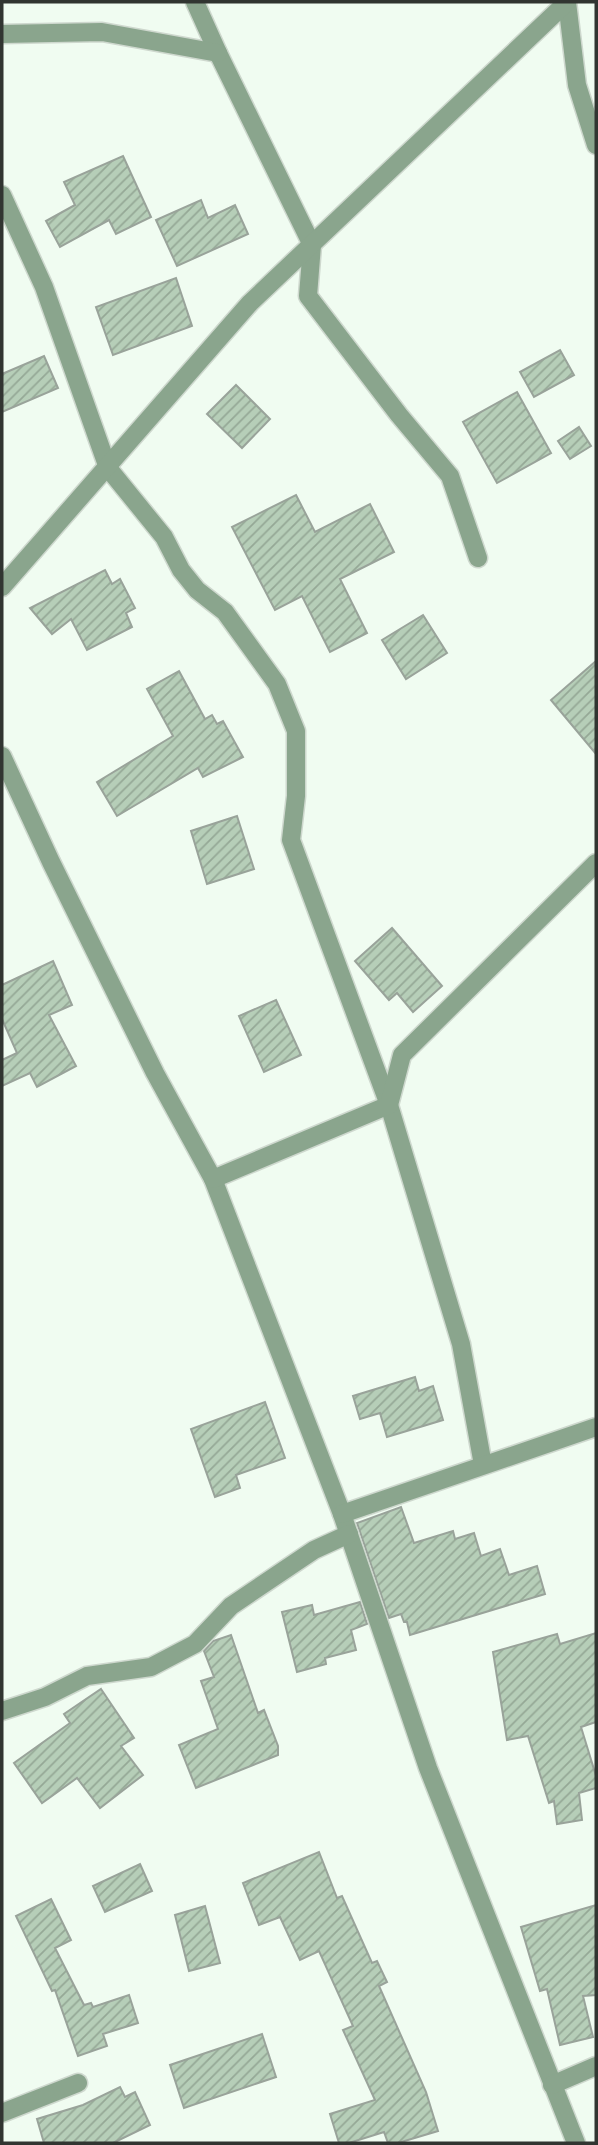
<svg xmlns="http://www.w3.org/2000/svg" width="598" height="2145" font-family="'Fira Sans',sans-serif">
  <defs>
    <pattern id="building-hatch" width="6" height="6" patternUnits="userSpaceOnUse" patternTransform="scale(1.75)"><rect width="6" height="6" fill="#b6ceb8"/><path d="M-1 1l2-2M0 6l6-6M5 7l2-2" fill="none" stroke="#95a896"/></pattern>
  </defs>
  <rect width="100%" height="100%" fill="#f0fcf1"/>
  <g fill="url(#building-hatch)" stroke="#99a39a" stroke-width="2">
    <polygon points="123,156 151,217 116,234 109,220 60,247 46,221 75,205 64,182"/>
    <polygon points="201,200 208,218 235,205 248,234 177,266 156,220"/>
    <polygon points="176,278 192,326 113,355 96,307"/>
    <polygon points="560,350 574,375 534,397 520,372"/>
    <polygon points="44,356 58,388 2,412 2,374"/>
    <polygon points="236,385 270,419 242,448 207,414"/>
    <polygon points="517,392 551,453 497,483 463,422"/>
    <polygon points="579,427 591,446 570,459 558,441"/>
    <polygon points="296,495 315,532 370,504 394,552 340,579 367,633 330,652 302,596 275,610 232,527"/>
    <polygon points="105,570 112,584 120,579 135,608 126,613 132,627 87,650 71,619 52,634 30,608"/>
    <polygon points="423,615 447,653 406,679 382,640"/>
    <polygon points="596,661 596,754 551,700"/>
    <polygon points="179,671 205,719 212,715 217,724 223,721 243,757 203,777 198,768 117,816 97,782 173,736 147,689"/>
    <polygon points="237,816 254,869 207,884 191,831"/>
    <polygon points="392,928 442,986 413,1012 397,993 389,1000 355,961"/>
    <polygon points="53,961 72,1005 49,1015 76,1066 37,1087 30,1073 2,1086 2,1060 17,1053 2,1019 2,985"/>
    <polygon points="276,1000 301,1055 264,1072 239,1016"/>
    <polygon points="415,1377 419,1391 433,1386 443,1420 387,1437 380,1413 360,1419 353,1396"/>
    <polygon points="265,1402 285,1458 236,1475 240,1488 215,1497 191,1429"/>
    <polygon points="401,1507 414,1543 453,1531 455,1539 474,1533 481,1556 500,1549 509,1575 537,1566 545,1594 410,1635 407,1622 404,1622 401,1614 389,1618 357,1523"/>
    <polygon points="360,1602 367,1624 351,1630 356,1650 325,1658 326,1664 297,1672 282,1612 312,1605 314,1615"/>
    <polygon points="596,1633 596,1722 581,1727 596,1776 596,1788 579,1793 582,1820 557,1824 554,1801 549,1803 528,1736 507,1740 493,1652 557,1634 560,1644"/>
    <polygon points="231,1635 258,1713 264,1710 278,1746 278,1755 196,1788 179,1745 218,1729 201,1681 214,1677 204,1651 213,1641"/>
    <polygon points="101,1689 134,1738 121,1746 143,1775 100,1808 77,1778 42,1803 14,1763 70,1723 64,1714"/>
    <polygon points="319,1852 337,1898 342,1896 372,1963 377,1961 387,1982 379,1986 426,2092 438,2131 398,2143 388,2143 384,2132 349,2143 339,2143 330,2114 375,2100 343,2030 353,2026 319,1951 300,1960 280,1917 259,1925 243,1883"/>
    <polygon points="140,1864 152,1891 105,1912 93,1886"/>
    <polygon points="51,1899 71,1940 55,1948 84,2005 91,2003 93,2007 129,1995 138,2023 103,2034 107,2046 78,2056 55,1990 52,1991 16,1916"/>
    <polygon points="596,1905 596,1995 583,1996 593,2037 560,2045 547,1989 540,1991 521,1927"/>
    <polygon points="205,1906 220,1963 189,1971 175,1915"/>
    <polygon points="262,2034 276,2077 184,2108 170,2065"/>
    <polygon points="120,2087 125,2097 135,2092 150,2125 113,2143 44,2143 37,2119 83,2105"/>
  </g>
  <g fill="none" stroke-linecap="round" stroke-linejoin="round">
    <defs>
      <g id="street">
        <polyline points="195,2 218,53 312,245 308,296 399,415 450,476 478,558"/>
        <polyline points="567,2 577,85 596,145"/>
        <polyline points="2,34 102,32 218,53"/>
        <polyline points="2,195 44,287 108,468 164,537 181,570 197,590 225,612 277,684 296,731 296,796 291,840 389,1105 461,1344 483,1465"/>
        <polyline points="2,587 250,303 567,2"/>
        <polyline points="2,756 51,862 155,1073 213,1179 342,1514 428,1768 576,2143"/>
        <polyline points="213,1179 389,1105 402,1055 596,863"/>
        <polyline points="342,1514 596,1427"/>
        <polyline points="2,1711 45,1697 87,1676 151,1667 195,1644 231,1606 314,1550 349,1534"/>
        <polyline points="552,2085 596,2066"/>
        <polyline points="2,2113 78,2083"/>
      </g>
    </defs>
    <use href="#street" stroke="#ced8ce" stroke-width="21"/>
    <use href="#street" stroke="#8aa58d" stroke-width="18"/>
  </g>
  <rect width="598" height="2145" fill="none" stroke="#313531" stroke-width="7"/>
</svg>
